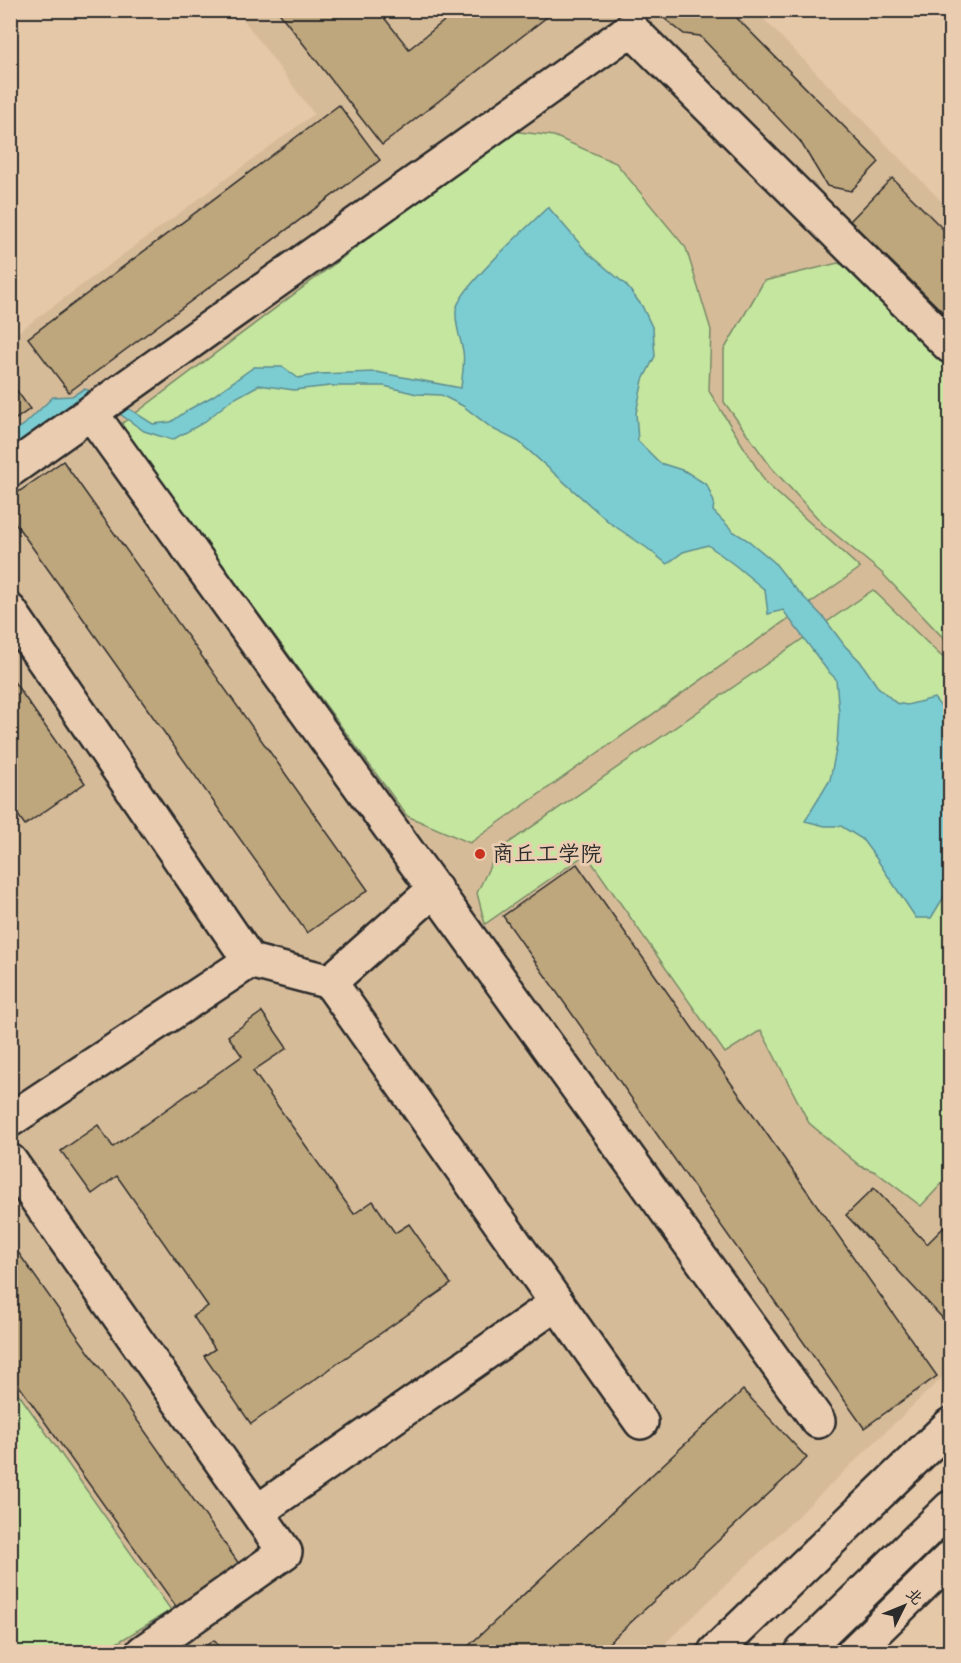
<svg xmlns="http://www.w3.org/2000/svg" width="961" height="1663" font-family="'Comic Neue','LXGW WenKai TC',sans-serif">
	<style>
		.built { fill: #d6bb99 }
		.green { fill: #c5e69f; stroke: #788865; stroke-width: 1.5 }
		.water { fill: #7ccdd2; stroke: #5c8c8f; stroke-width: 1.5 }
		.building { fill: #bea67d; stroke: #2b2b2b; stroke-width: 1.5 }
		.lines { fill: none; stroke-linecap: round; stroke-linejoin: round }
		.minor-casing { stroke: #2b2b2b; stroke-width: 38 }
		.minor { stroke: #eaccb0; stroke-width: 33 }
		.poi-dot { fill: #c8321e; stroke: #eaccb0; stroke-width: 2 }
		.labels { text-anchor: middle; dominant-baseline: central; stroke-width: 6; stroke-linejoin: round; paint-order: stroke }
		.poi-label { font-size: 22px; fill: #2b2b2b; stroke: #eaccb0; text-anchor: start }
	</style>
	<rect width="100%" height="100%" fill="#e5c8a8"/>
	<filter id="ink" filterUnits="userSpaceOnUse"><feTurbulence type="fractalNoise" baseFrequency=".0167" numOctaves="2"/><feDisplacementMap in="SourceGraphic" scale="12" xChannelSelector="R" yChannelSelector="G"/><feConvolveMatrix kernelMatrix="1 2 1 2 8 2 1 2 1" color-interpolation-filters="sRGB"/></filter>
	<g filter="url(#ink)">
		<!-- built -->
		<path class="built" d="M237,11H756L950,210V1370L656,1652H11L10,338L314,114Z"/>
		<!-- green -->
		<path class="green" d="M511,131L554,136L616,163L686,248L711,330L709,391L766,483L860,568L470,843L407,816L120,425Z
			M838,263L858,271L950,360V645L882,573L823,524L771,467L724,402V350L764,281Z
			M873,590L940,655L950,663V1175L921,1206L876,1172L860,1166L809,1123L761,1030L725,1053L586,854L485,924L477,893L497,851Z
			M11,1383L171,1610L102,1652H11Z"/>
		<!-- water -->
		<path class="water" d="M548,207L587,252L626,285L642,306L653,329L655,356L643,380L636,413L638,441L660,463L685,471L707,485L714,502L713,511L734,532L749,541L774,562L792,585L824,618L845,646L860,661L877,686L896,703L907,705L934,698L950,718V887L931,918H916L876,858L862,839L841,826H825L805,821L830,780L837,745L839,713L836,679L827,670L783,610L768,614L765,590L736,566L708,545L683,552L667,564L647,548L610,523L519,442L493,429L463,406L441,395L417,394L384,386H330L294,390L259,385L230,401L203,423L172,440L144,431L114,410L86,403L67,408L28,435L11,451L10,434L24,425L53,397L72,396L84,389C114,396 128,409 153,424L171,422L188,410L213,396L254,367H283L298,378L319,374L376,372L461,388C462,376 465,362 463,351C460,336 455,326 456,310C459,288 529,226 548,207Z"/>
		<!-- building -->
		<path class="building" d="M277,10H378L409,49L458,10H556L382,145Z
			M657,10H729L879,162L851,191L827,186L800,141L700,36L684,34L660,15Z
			M339,105L380,160L69,392L28,338Z
			M892,178L950,236V319L850,221Z
			M10,381L30,409L10,423Z
			M63,461L368,890L307,933L10,516V498Z
			M10,676L85,783L25,825L10,804Z
			M577,864L937,1376L864,1428L503,916Z
			M262,1012L287,1048L253,1071L354,1214L373,1201L395,1233L409,1224L451,1284L251,1424L204,1356L215,1349L193,1316L208,1306L117,1176L92,1194L61,1151L98,1125L113,1147L242,1056L228,1036Z
			M874,1188L927,1244L950,1221V1326L846,1215Z
			M10,1241L242,1568L180,1612L10,1373Z
			M743,1390L807,1458L599,1652H462Z
			M214,1640L223,1652H197Z"/>
		<g class="lines">
			<defs>
				<path id="minor" d="M91,413L818,1421
					M10,470L631,29L950,346
					M10,611L250,961L330,982L641,1422
					M330,982L435,889
					M10,1120L250,961
					M10,1161L285,1552L143,1652
					M257,1512L557,1303
					M715,1652L950,1425
					M802,1652L950,1508
					M854,1652L950,1558"/>
			</defs>
			<!-- minor casing -->
			<use href="#minor" class="minor-casing"/>
			<!-- minor -->
			<use href="#minor" class="minor"/>
		</g>
	</g>
	<!-- markers -->
	<circle class="poi-dot" cx="480" cy="854" r="6"/>
	<g class="labels">
		<!-- poi labels -->
		<g class="poi-label">
			<text x="492" y="854">商丘工学院</text>
		</g>
	</g>
	<!-- margin -->
	<rect width="961" height="1663" fill="none" stroke="#eaccb0" stroke-width="36"/>
	<rect x="18" y="18" width="925" height="1627" fill="none" stroke="#2b2b2b" stroke-width="2" filter="url(#ink)"/>
	<!-- north arrow -->
	<g transform="translate(904 1606) rotate(47)" stroke="#eaccb0" stroke-width="4.5" paint-order="stroke">
	<path d="M0-4.5L10 22L0 15L-10 22Z" fill="#2b2b2b"/>
	<text y="-9" font-size="16" font-weight="bold" text-anchor="middle" fill="#2b2b2b">北</text>
	</g>
</svg>
